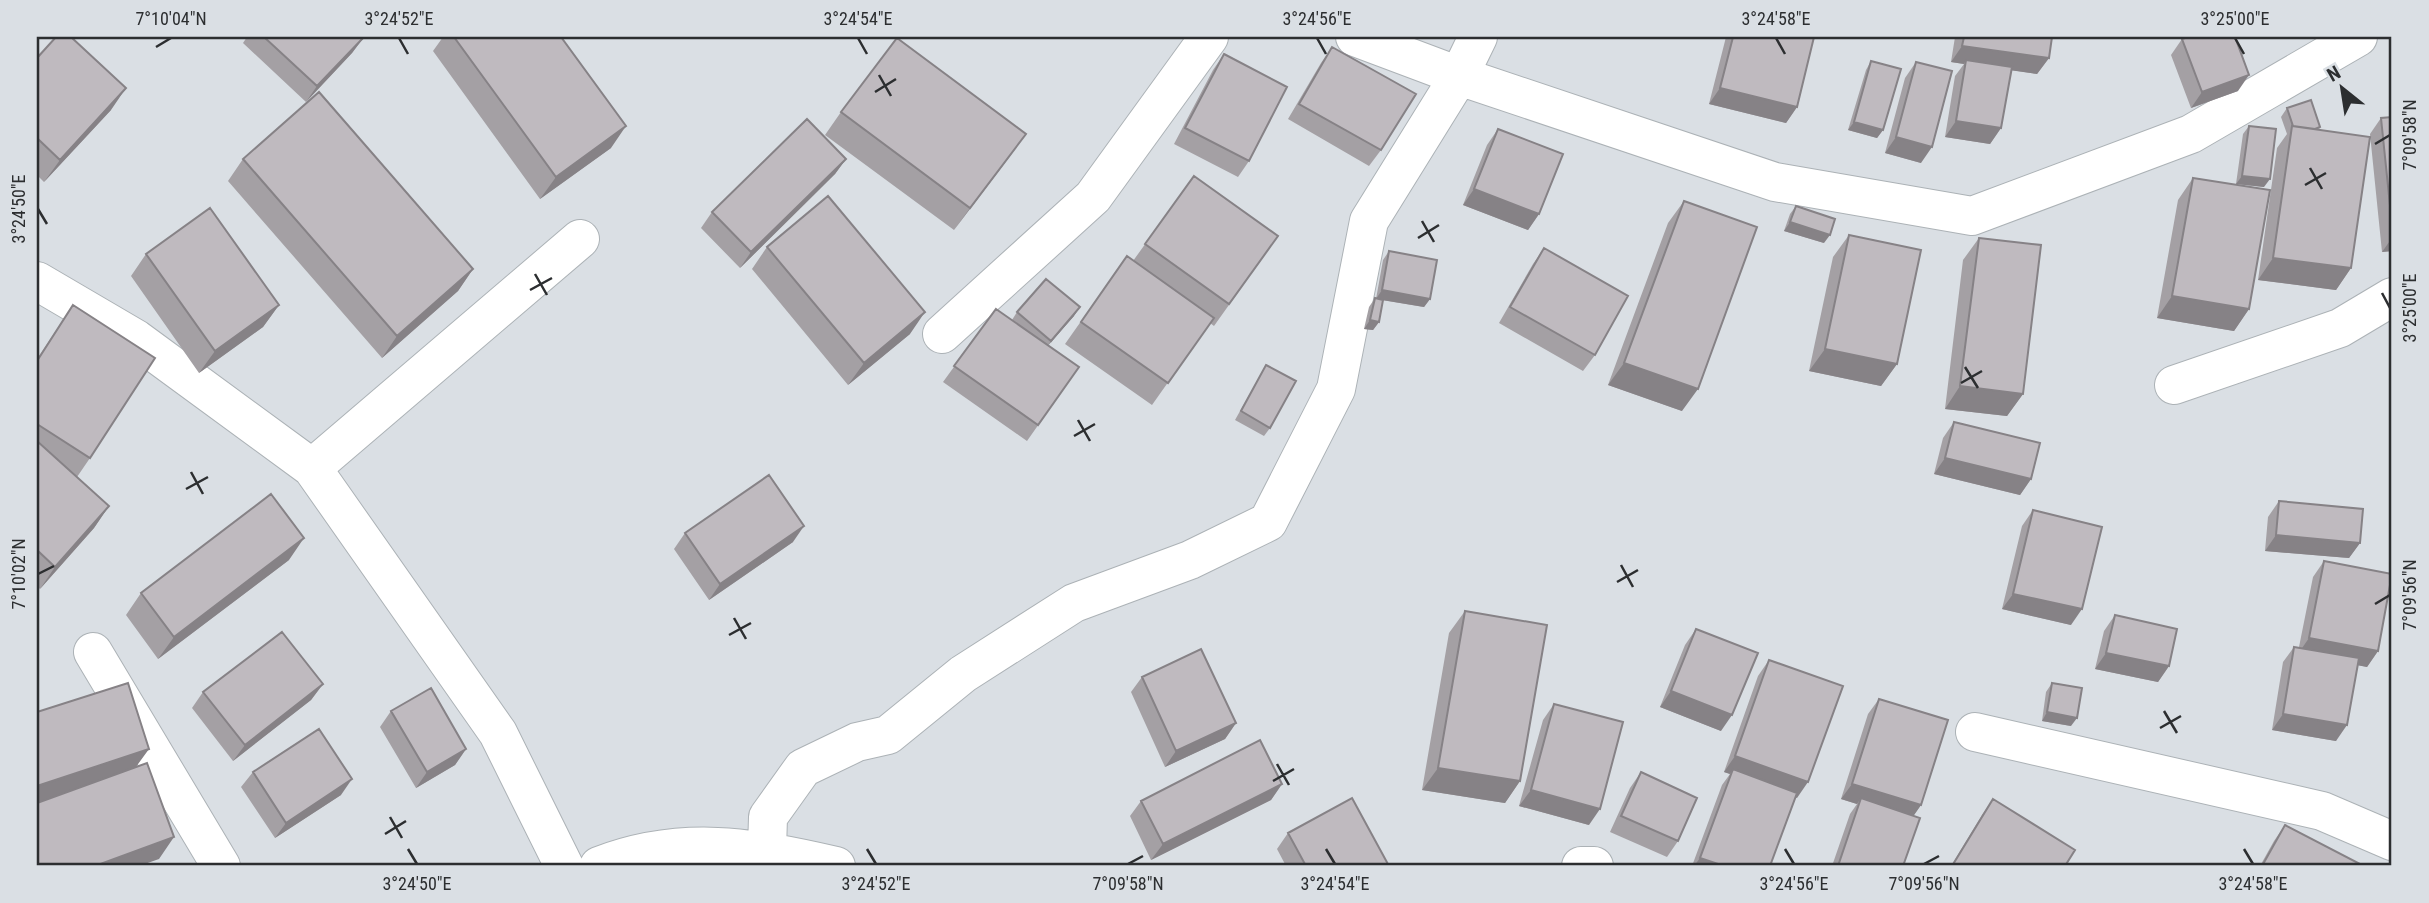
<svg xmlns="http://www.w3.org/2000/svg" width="2429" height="903" font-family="'Roboto Condensed',sans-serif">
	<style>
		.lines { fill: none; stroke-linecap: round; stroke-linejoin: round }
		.minor-casing { stroke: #acb2b6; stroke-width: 40 }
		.minor { stroke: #fff; stroke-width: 38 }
		.wall { fill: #a4a0a4 }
		.shaded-wall { fill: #868286 }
		.building { fill: #bfbabf; stroke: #868286; stroke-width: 2 }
		.ticks { fill: none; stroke: #2c2e30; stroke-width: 2.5 }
		.neatline { fill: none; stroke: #2c2e30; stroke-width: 2.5 }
		.ticks-label { font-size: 18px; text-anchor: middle; fill: #2c2e30 }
	</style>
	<rect width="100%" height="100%" fill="#dadfe4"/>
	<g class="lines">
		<defs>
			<path id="minor" d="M1355,37L1459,76L1775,182L1972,216L2191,134L2358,37
				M37,281L136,339L312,468L498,733L564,866
				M942,334L1093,197L1209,37
				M2174,385L2340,328L2392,297
				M312,468L580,239
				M93,652L221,866
				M1975,732L2322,811L2392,841
				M767,850L768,817L803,768L857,742L888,735L963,674L1074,603L1190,560L1268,522L1336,389L1369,221L1459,76L1478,37
				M599,866C681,834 753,847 836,866
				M1581,866H1594"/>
		</defs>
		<!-- minor casing -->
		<use href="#minor" class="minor-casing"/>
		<!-- minor -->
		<use href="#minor" class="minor"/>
	</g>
	<!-- wall -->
	<path class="wall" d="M247,37H364L352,53L306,102L243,43Z
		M443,37H561L611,148L540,199L433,51Z
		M1726,37H1814L1797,107L1786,123L1709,104Z
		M1955,37H2052L2049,58L2037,74L2011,70L2001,128L1990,144L1945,137L1955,76L1964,64L1951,62Z
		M2182,39L2238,91L2191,108L2171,55Z
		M1332,47L1381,150L1369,166L1288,119L1321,63Z
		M1224,54L1249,161L1238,177L1174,144L1213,70Z
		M37,58L111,110L44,182L37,175Z
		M1871,61L1883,130L1877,138L1848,130L1866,70Z
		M1916,62L1921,163L1885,153L1905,78Z
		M2287,108L2320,127L2319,130L2351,268L2336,290L2258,280L2277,148L2287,134L2281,117Z
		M841,112L1010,156L954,230L825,135Z
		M2392,117V251L2382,252L2370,134L2381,118Z
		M2249,126L2264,187L2236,184L2243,134Z
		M1498,129L1539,214L1528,230L1463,205L1487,145Z
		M243,159L473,269L458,291L382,358L228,181Z
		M846,159L835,174L740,268L701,228L712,212Z
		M1194,176L1278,236L1214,326L1210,323L1152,405L1065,344L1127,256L1133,261Z
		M2193,178L2249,309L2234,331L2157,318L2178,200Z
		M1684,201L1682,411L1608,385L1668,223Z
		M1796,206L1824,243L1784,231L1790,214Z
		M1849,235L1897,364L1881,386L1809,371L1833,257Z
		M1979,238L2023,394L2007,416L1945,409L1963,260Z
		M767,247L910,334L848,385L752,269Z
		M1544,248L1595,355L1583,371L1499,323L1533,264Z
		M1389,251L1430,299L1424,307L1376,299L1379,322L1373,330L1364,329L1369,307L1375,298L1376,299L1383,260Z
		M146,254L279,305L263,327L199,373L131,276Z
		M73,305L90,458L77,477L109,506L94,528L40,589L37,586V359Z
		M996,309L1012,320L1017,312L1074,316L1048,345L1079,367L1027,441L943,382Z
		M1266,365L1270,428L1264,436L1235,420L1261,374Z
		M1954,422L2031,479L2020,495L1934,474L1943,438Z
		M2279,501L2360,543L2349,558L2265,551L2268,517Z
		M2033,510L2071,625L2002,609L2022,526Z
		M685,533L793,542L709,600L674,549Z
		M289,560L158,659L126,615L141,593Z
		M2324,561L2378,651L2367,667L2358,665L2336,741L2272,730L2283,662L2294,647H2299L2313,577Z
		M1465,611L1520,781L1505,803L1422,790L1449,633Z
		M2115,615L2169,666L2158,682L2095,669L2104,631Z
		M1696,629L1721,731L1660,707L1685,645Z
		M1769,660L1797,798L1796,797L1770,866H1692L1722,785L1730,774L1724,772L1758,676Z
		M1142,677L1236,723L1225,739L1165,767L1131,692Z
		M2052,683L2071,726L2042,721L2046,692Z
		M323,684L311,700L233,761L192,708L203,692Z
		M1879,699L1921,805L1913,816L1903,866H1832L1850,814L1857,804L1841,799L1868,714Z
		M1554,704L1589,825L1519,806L1543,720Z
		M391,711L466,749L455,765L416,788L380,727Z
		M253,772L341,795L275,838L241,787Z
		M1641,772L1678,841L1667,857L1610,832L1630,788Z
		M1282,784L1271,800L1151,860L1130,816L1141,801Z
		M1993,799L2065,866H1951L1982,815Z
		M2285,825L2361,866H2260L2274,841Z
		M1288,833L1389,866H1286L1277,849Z"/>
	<!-- shaded-wall -->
	<path class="shaded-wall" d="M364,37L352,53L306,102L317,86Z
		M1962,46L2049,58L2037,74L1966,64V60L1964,64L1951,62Z
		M2249,75L2238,91L2191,108L2202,92Z
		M126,88L111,110L44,182L60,160Z
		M1720,88L1797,107L1786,123L1709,104Z
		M1956,121L2001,128L1990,144L1945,137Z
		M1854,122L1883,130L1877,138L1848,130Z
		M626,126L611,148L540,199L556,177Z
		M1026,134L1010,156L954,230L970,208Z
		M1896,137L1932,147L1921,163L1885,153Z
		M846,159L835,174L740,268L751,252Z
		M2242,176L2270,179L2264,187L2236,184Z
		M1474,189L1539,214L1528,230L1463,205Z
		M1790,222L1830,235L1824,243L1784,231Z
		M2392,238V251L2382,252Z
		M2273,258L2351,268L2336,290L2258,280Z
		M473,269L458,291L382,358L397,336Z
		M1382,290L1430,299L1424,307L1376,299Z
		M2172,296L2249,309L2234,331L2157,318Z
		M279,305L263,327L199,373L215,351Z
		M1080,307L1074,316L1045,349L1051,341Z
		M925,312L910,334L848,385L864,363Z
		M1370,320L1379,322L1373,330L1364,329Z
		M1825,349L1897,364L1881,386L1809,371Z
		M1624,363L1698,389L1682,411L1608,385Z
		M1960,386L2023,394L2007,416L1945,409Z
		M1945,458L2031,479L2020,495L1934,474Z
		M109,506L94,528L40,589L55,567Z
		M804,526L793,542L709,600L720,584Z
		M2276,535L2360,543L2349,558L2265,551Z
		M304,538L289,560L158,659L174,637Z
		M2013,594L2082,609L2071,625L2002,609Z
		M2309,638L2378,651L2367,667L2298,654Z
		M2106,653L2169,666L2158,682L2095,669Z
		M323,684L311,700L233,761L245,745Z
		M1671,691L1732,715L1721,731L1660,707Z
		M2047,712L2077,718L2071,726L2042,721Z
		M2283,714L2347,725L2336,741L2272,730Z
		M1236,723L1225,739L1165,767L1176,751Z
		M149,749L133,771L37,803V786Z
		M466,749L455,765L416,788L427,772Z
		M1735,756L1808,782L1797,798L1731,774L1733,769L1730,774L1724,772Z
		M1438,768L1520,781L1505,803L1422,790Z
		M352,779L341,795L275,838L286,823Z
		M1282,784L1271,800L1151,860L1163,844Z
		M1852,784L1921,805L1910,821L1861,798L1857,804L1841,799Z
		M1531,790L1600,809L1589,825L1519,806Z
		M174,837L159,859L139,866H95Z
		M1700,858L1724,866H1694Z"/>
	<!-- building -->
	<path class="building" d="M56,37H71L126,88L60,160L37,138V58Z
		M264,37H364L317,86Z
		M454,37H561L626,126L556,177Z
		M1733,37H1814L1797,107L1720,88Z
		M1964,37H2052L2049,58L1962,46Z
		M2188,37H2235L2249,75L2202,92L2182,39Z
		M897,38L1026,134L970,208L841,112Z
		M1332,47L1416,94L1381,150L1299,104Z
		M1224,54L1287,87L1249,161L1185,128Z
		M1966,60L2012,67L2001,128L1956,121Z
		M1871,61L1901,69L1883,130L1854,122Z
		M1916,62L1952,71L1932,147L1896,137Z
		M319,92L473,269L397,336L243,159Z
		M2311,100L2320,127L2315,129L2293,126L2287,108Z
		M2392,117V225L2381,118Z
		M807,119L846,159L751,252L712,212Z
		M2249,126L2276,129L2270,179L2242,176Z
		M2292,126L2370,137L2351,268L2273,258Z
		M1498,129L1563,154L1539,214L1474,189Z
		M1194,176L1278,236L1229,304L1145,244Z
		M2193,178L2270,190L2249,309L2172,296Z
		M828,196L925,312L864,363L767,247Z
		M1684,201L1757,227L1698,389L1624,363Z
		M1796,206L1835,219L1830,235L1790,222Z
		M210,208L279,305L215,351L146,254Z
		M1849,235L1921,250L1897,364L1825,349Z
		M1979,238L2041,245L2023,394L1960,386Z
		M1544,248L1628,296L1595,355L1510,307Z
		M1389,251L1437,260L1430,299L1382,290Z
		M1127,256L1214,318L1168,383L1081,322Z
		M1046,279L1080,307L1051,341L1017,312Z
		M1375,298L1383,300L1379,322L1370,320Z
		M73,305L155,358L90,458L37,424V361Z
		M996,309L1079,367L1038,425L954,366Z
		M1266,365L1296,381L1270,428L1241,411Z
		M1954,422L2040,443L2031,479L1945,458Z
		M37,441L109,506L55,567L37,550Z
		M769,475L804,526L720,584L685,533Z
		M271,494L304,538L174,637L141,593Z
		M2279,501L2363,509L2360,543L2276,535Z
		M2033,510L2102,527L2082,609L2013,594Z
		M2324,561L2392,574L2378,651L2309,638Z
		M1465,611L1547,625L1520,781L1438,768Z
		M2115,615L2177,629L2169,666L2106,653Z
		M1696,629L1758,653L1732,715L1671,691Z
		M282,632L323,684L245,745L203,692Z
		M2294,647L2359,658L2347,725L2283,714Z
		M1201,649L1236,723L1176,751L1142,677Z
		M1769,660L1843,686L1808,782L1735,756Z
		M128,683L149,749L37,786V712Z
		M2052,683L2082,688L2077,718L2047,712Z
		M431,688L466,749L427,772L391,711Z
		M1879,699L1948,720L1921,805L1852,784Z
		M1554,704L1623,722L1600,809L1531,790Z
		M319,729L352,779L286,823L253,772Z
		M1260,740L1282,784L1163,844L1141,801Z
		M147,763L174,837L95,866H37V803Z
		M1733,769L1797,793L1770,866H1724L1700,858Z
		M1641,772L1697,798L1678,841L1621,816Z
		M1352,798L1389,866H1306L1288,833Z
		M1861,798L1920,818L1903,866H1838Z
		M1993,799L2075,850L2065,866H1952Z
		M2285,825L2362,865L2361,866H2262Z"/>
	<!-- ticks -->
	<path class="ticks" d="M399,38L408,54M858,38L867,54M1317,38L1326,54M1776,38L1785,54M2235,38L2244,54M156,47L171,38M879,75L891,96M875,92L896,79M2375,144L2390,135M2310,168L2322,189M2305,185L2326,173M38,209L47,224M1422,221L1434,242M1418,238L1439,225M535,274L547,295M530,290L552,278M2382,293L2390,308M1965,367L1978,388M1961,383L1982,371M1078,420L1090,441M1074,436L1095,424M191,472L203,494M186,489L208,477M1621,565L1633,587M38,574L54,566M1617,582L1638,570M2375,604L2390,595M734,618L746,639M729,635L751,623M2164,711L2177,733M2160,728L2181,716M1277,764L1289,785M1273,781L1294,769M390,817L402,838M385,834L406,821M408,849L417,864M867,849L876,864M1326,849L1335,864M1785,849L1794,864M2244,849L2253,864M1128,864L1143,856M1924,864L1939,856"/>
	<!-- border -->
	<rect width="2429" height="903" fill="none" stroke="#dadfe4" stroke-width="77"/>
	<!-- north arrow -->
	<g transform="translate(2342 88) rotate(330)" stroke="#dadfe4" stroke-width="5" paint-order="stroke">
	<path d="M0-5L12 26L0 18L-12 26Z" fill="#2c2e30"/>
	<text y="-10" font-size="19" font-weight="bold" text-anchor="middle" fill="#2c2e30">N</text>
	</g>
	<rect x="38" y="38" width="2352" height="826" class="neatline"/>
	<g class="ticks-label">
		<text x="171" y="25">7°10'04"N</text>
		<text x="399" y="25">3°24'52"E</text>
		<text x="858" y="25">3°24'54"E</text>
		<text x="1317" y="25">3°24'56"E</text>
		<text x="1776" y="25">3°24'58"E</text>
		<text x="2235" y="25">3°25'00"E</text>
		<text transform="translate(2410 135) rotate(-90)" y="6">7°09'58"N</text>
		<text transform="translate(19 209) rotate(-90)" y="6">3°24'50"E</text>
		<text transform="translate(2410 308) rotate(-90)" y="6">3°25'00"E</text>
		<text transform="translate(19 574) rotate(-90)" y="6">7°10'02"N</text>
		<text transform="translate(2410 595) rotate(-90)" y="6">7°09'56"N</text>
		<text x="417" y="890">3°24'50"E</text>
		<text x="876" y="890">3°24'52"E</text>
		<text x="1128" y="890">7°09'58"N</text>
		<text x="1335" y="890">3°24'54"E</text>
		<text x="1794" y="890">3°24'56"E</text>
		<text x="1924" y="890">7°09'56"N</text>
		<text x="2253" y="890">3°24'58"E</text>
	</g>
</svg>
